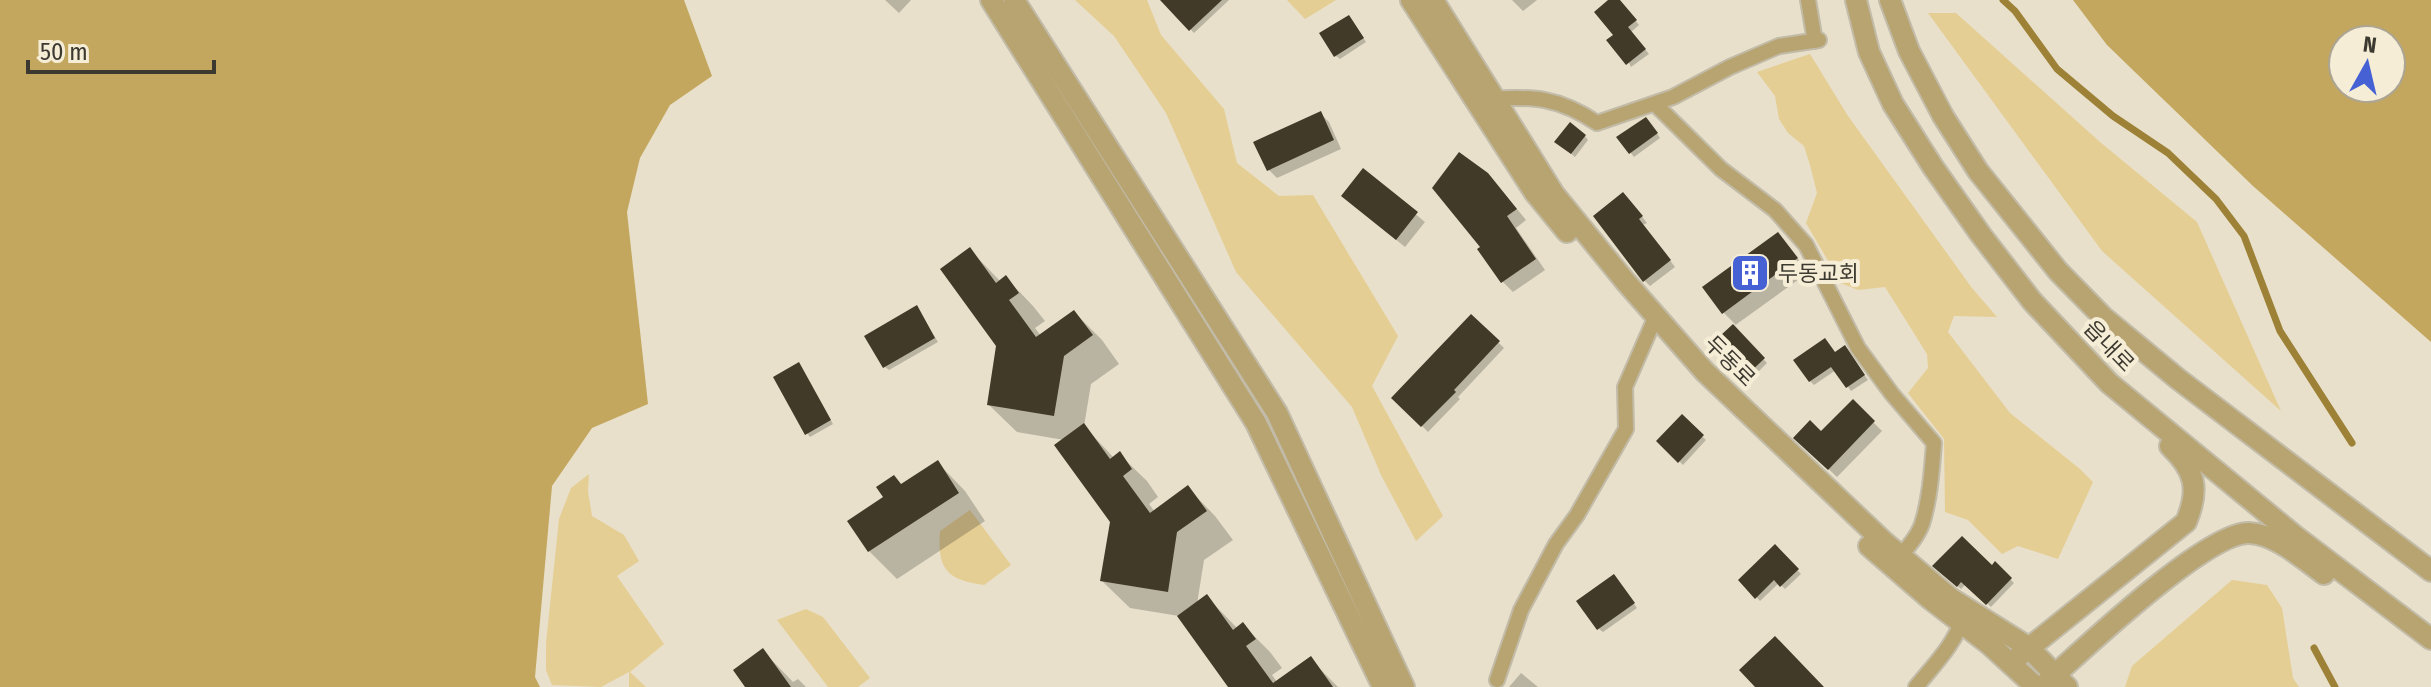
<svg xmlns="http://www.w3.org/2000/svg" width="2431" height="687" font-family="'Fira Sans Condensed','Noto Sans KR',sans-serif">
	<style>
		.green { fill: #e5ce94 }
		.forest { fill: #c3a75e; fill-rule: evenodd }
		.shadow { fill: #0003 }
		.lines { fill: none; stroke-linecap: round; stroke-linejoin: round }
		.stream { stroke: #9c8136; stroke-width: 7 }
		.building { fill: #413a28 }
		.service-casing { stroke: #c2bba8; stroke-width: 18 }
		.minor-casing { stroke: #c2bba8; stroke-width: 24 }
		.tertiary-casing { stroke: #c2bba8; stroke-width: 24 }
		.service { stroke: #b8a471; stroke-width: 14 }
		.minor { stroke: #b8a471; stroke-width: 20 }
		.tertiary { stroke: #b8a471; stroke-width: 20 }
		.labels { text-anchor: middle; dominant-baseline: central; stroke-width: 8; stroke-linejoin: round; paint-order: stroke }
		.poi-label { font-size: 22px; fill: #3c3930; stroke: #f6edd7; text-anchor: start }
		.street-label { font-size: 22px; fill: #3c3930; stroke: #f6edd7 }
	</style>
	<rect width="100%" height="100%" fill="#e8e0ca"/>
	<!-- green -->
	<path class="green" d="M1075,0H1147L1161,35L1224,109L1237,163L1279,196L1313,195L1398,336L1372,386L1443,516L1416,541L1381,475L1352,407L1236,272L1166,113L1114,36Z
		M1287,0H1336L1305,19Z
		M1928,13H1956L2100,142L2197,222L2281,411L2102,251Z
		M1810,54L1848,116L1972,288L1997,317L1954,316L1948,332L2010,413L2080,469L2093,482L2058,559L2018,546L2002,554L1968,520L1945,512L1944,439L1908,393L1928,368L1927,354L1885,287L1858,290L1841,283L1806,223L1817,193L1810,165L1804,146L1788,133L1779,119L1775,96L1757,72Z
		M589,474L588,491L592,516L624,535L639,561L617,576L664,644L630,672L646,687H629V672L601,687L552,685L546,670V643L559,519L571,488Z
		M970,510L1011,565L984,585C947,580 937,569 940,531Z
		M2232,580L2267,585L2282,608L2293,678L2299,687H2125L2132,666Z
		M806,609L823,617L870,678L858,687H828L777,620Z"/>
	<!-- forest -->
	<path class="forest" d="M0,0H684L712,76L670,105L640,158L627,212L648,404L592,428L552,486L535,677L540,687H0Z
		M2073,0H2431V342L2253,186L2107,45ZM2391,40V88H2343V40Z"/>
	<!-- shadow -->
	<path class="shadow" d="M885,0H911L899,13Z
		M1179,0H1229L1194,33L1170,8Z
		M1512,0H1537L1523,11Z
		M1611,0H1619L1639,25L1631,32L1649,54L1631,67L1615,35Z
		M1352,21L1366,42L1340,59L1336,56Z
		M1320,113L1329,122L1341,149L1277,178L1268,169Z
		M1650,123L1660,138L1634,157L1619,138Z
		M1585,136L1588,140L1575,157L1561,145Z
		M1364,171L1425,222L1405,247L1352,204Z
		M1498,186L1526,220L1516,228L1545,270L1513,292L1502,281Z
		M1629,200L1647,223L1643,225L1675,267L1650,286L1644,280Z
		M1777,234L1809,272L1734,326L1736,325L1723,312Z
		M970,250L1001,282L1006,278L1033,306L1045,321L1035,328L1041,336L1074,312L1102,340L1119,364L1091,384L1084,426L1114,458L1119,454L1147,481L1158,497L1149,504L1155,512L1188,488L1215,516L1233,540L1204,560L1197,604L1207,597L1237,628L1243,625L1270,652L1282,668L1272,675L1277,682L1310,659L1338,687H1231L1179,616L1130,608L1102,581L1112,522L1064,440L1017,432L989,405L998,345Z
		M920,312L938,342L889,370L885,367Z
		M1471,316L1504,348L1458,397L1460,399L1428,432L1394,398Z
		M1733,327L1767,363L1751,379L1732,359L1727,364L1711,347Z
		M1848,352L1868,380L1851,391L1836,370L1814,385L1810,381L1835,354Z
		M802,369L833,424L810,437L807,433Z
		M1853,402L1882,431L1837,477L1796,438L1821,434Z
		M1682,417L1706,440L1683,465L1659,441Z
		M938,463L965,491L985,521L897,579L869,551L886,498Z
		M1775,547L1801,574L1785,589L1779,583L1760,601L1740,580Z
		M1995,564L2014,583L1991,607L1966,584L1961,589L1935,566L1992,567Z
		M1617,580L1637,608L1603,632L1599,629Z
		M763,651L793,682L798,679L806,687H747Z
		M1521,673L1538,687H1509Z"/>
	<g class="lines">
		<!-- stream -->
		<path class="stream" d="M2003,0L2015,11L2057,69L2113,116L2168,153L2216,199L2244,236L2280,331L2352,443
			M2314,648L2335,687"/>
	</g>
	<!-- building -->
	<path class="building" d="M1160,0H1222L1189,31Z
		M1608,0H1620L1637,20L1628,27L1646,49L1626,65L1606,40L1613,35L1594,12Z
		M1349,15L1364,38L1334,57L1319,33Z
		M1321,111L1334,140L1267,171L1253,142Z
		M1646,117L1658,133L1629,154L1616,137Z
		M1570,122L1586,135L1571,154L1554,142Z
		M1459,152L1488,173L1517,209L1507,216L1536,259L1501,283L1477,249L1480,247L1432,188Z
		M1363,168L1418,212L1396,240L1341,196Z
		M1623,192L1643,216L1639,219L1671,260L1643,282L1593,216Z
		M1778,232L1798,258L1722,314L1702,287Z
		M970,247L996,283L1006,275L1019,293L1009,300L1036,337L1074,310L1093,335L1064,356L1054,416L987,405L996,346L940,269Z
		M917,305L935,338L883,368L864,336Z
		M1471,314L1500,341L1454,390L1456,392L1421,427L1391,398Z
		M1733,324L1765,358L1746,376L1727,357L1722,361L1708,347Z
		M1825,338L1835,352L1845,345L1865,375L1846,388L1831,367L1809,382L1793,360Z
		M799,362L831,420L805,435L773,377Z
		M1853,399L1875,421L1828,470L1793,438L1810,420L1821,431Z
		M1682,414L1704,435L1678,463L1656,441Z
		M1084,423L1110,459L1120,451L1132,469L1123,476L1150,513L1188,485L1207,511L1177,532L1168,592L1100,581L1110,522L1054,445Z
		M938,460L959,493L868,552L847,521L883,497L876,487L894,475L901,484Z
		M1962,536L1992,565L1995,561L2012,578L1986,605L1961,582L1957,587L1932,566Z
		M1775,544L1799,569L1780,587L1774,580L1755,599L1738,580Z
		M1614,574L1635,603L1597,630L1576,601Z
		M1207,594L1233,630L1243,622L1256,639L1246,646L1273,683L1311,656L1333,687H1228L1177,616Z
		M1775,636L1824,687H1755L1739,670Z
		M763,648L791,687H745L733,670Z"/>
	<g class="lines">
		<defs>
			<path id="service" d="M1808,0L1815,41
				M1488,99C1533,96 1558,97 1597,123L1673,97L1730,67L1779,46L1819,40
				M1655,104L1721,169L1775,210L1806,245L1858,348L1892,394L1934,443C1932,469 1930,499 1922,524C1917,538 1906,550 1896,560
				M1497,680L1521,610L1556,544L1577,515L1626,429L1625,387L1656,316
				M1916,687C1933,666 1957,642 1963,616"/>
			<path id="minor" d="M991,0L1256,423L1383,687
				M1014,0L1277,413L1404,687"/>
			<path id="tertiary" d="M1411,0L1535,193L1567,232
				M1433,0L1554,194L1625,281L1705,372L1884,542L1950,598L2028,647L2067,687
				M1856,0L1869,52L1893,104L1933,167L1981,235L2032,301L2109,383L2295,536L2431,639
				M1890,0L1909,51L1943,116L1978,171L2058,271L2103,317L2178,379L2431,571
				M1869,546L1929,598L1989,644L2036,687
				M2019,656L2186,522C2200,489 2195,470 2170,446
				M2047,682C2083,650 2206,532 2249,533C2276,534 2303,559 2324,574"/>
		</defs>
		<!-- service casing -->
		<use href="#service" class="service-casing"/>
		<!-- minor casing -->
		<use href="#minor" class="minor-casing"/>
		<!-- tertiary casing -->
		<use href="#tertiary" class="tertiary-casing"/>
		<!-- service -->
		<use href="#service" class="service"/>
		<!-- minor -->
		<use href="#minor" class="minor"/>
		<!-- tertiary -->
		<use href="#tertiary" class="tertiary"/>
	</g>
	<!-- icons -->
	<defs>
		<symbol id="building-square" viewBox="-11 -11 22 22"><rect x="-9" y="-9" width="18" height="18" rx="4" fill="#4561d4" stroke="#f6edd7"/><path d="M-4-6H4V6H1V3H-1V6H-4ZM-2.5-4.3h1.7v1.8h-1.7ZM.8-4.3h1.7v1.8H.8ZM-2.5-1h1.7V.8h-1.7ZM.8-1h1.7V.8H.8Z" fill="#fff"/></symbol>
	</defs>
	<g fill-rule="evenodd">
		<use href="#building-square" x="1728" y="251" width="44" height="44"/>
	</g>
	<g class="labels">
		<!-- poi labels -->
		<g class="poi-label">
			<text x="1778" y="273">두동교회</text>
		</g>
		<!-- street labels -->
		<g class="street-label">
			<text transform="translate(2109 346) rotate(46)">읍내로</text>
			<text transform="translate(1730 361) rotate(45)">두동로</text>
		</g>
	</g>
	<!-- north arrow -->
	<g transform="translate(2367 64) rotate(8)"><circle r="38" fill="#f6edd7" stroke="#aca594" stroke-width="2"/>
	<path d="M0-6L14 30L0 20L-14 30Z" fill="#4561d4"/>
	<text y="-12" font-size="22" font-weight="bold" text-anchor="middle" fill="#3c3930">N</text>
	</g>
	<!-- scale -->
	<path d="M28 60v12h186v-12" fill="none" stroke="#3c3930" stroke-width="4"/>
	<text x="40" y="60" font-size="24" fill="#3c3930" stroke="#f6edd7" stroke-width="6" paint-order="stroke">50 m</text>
</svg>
